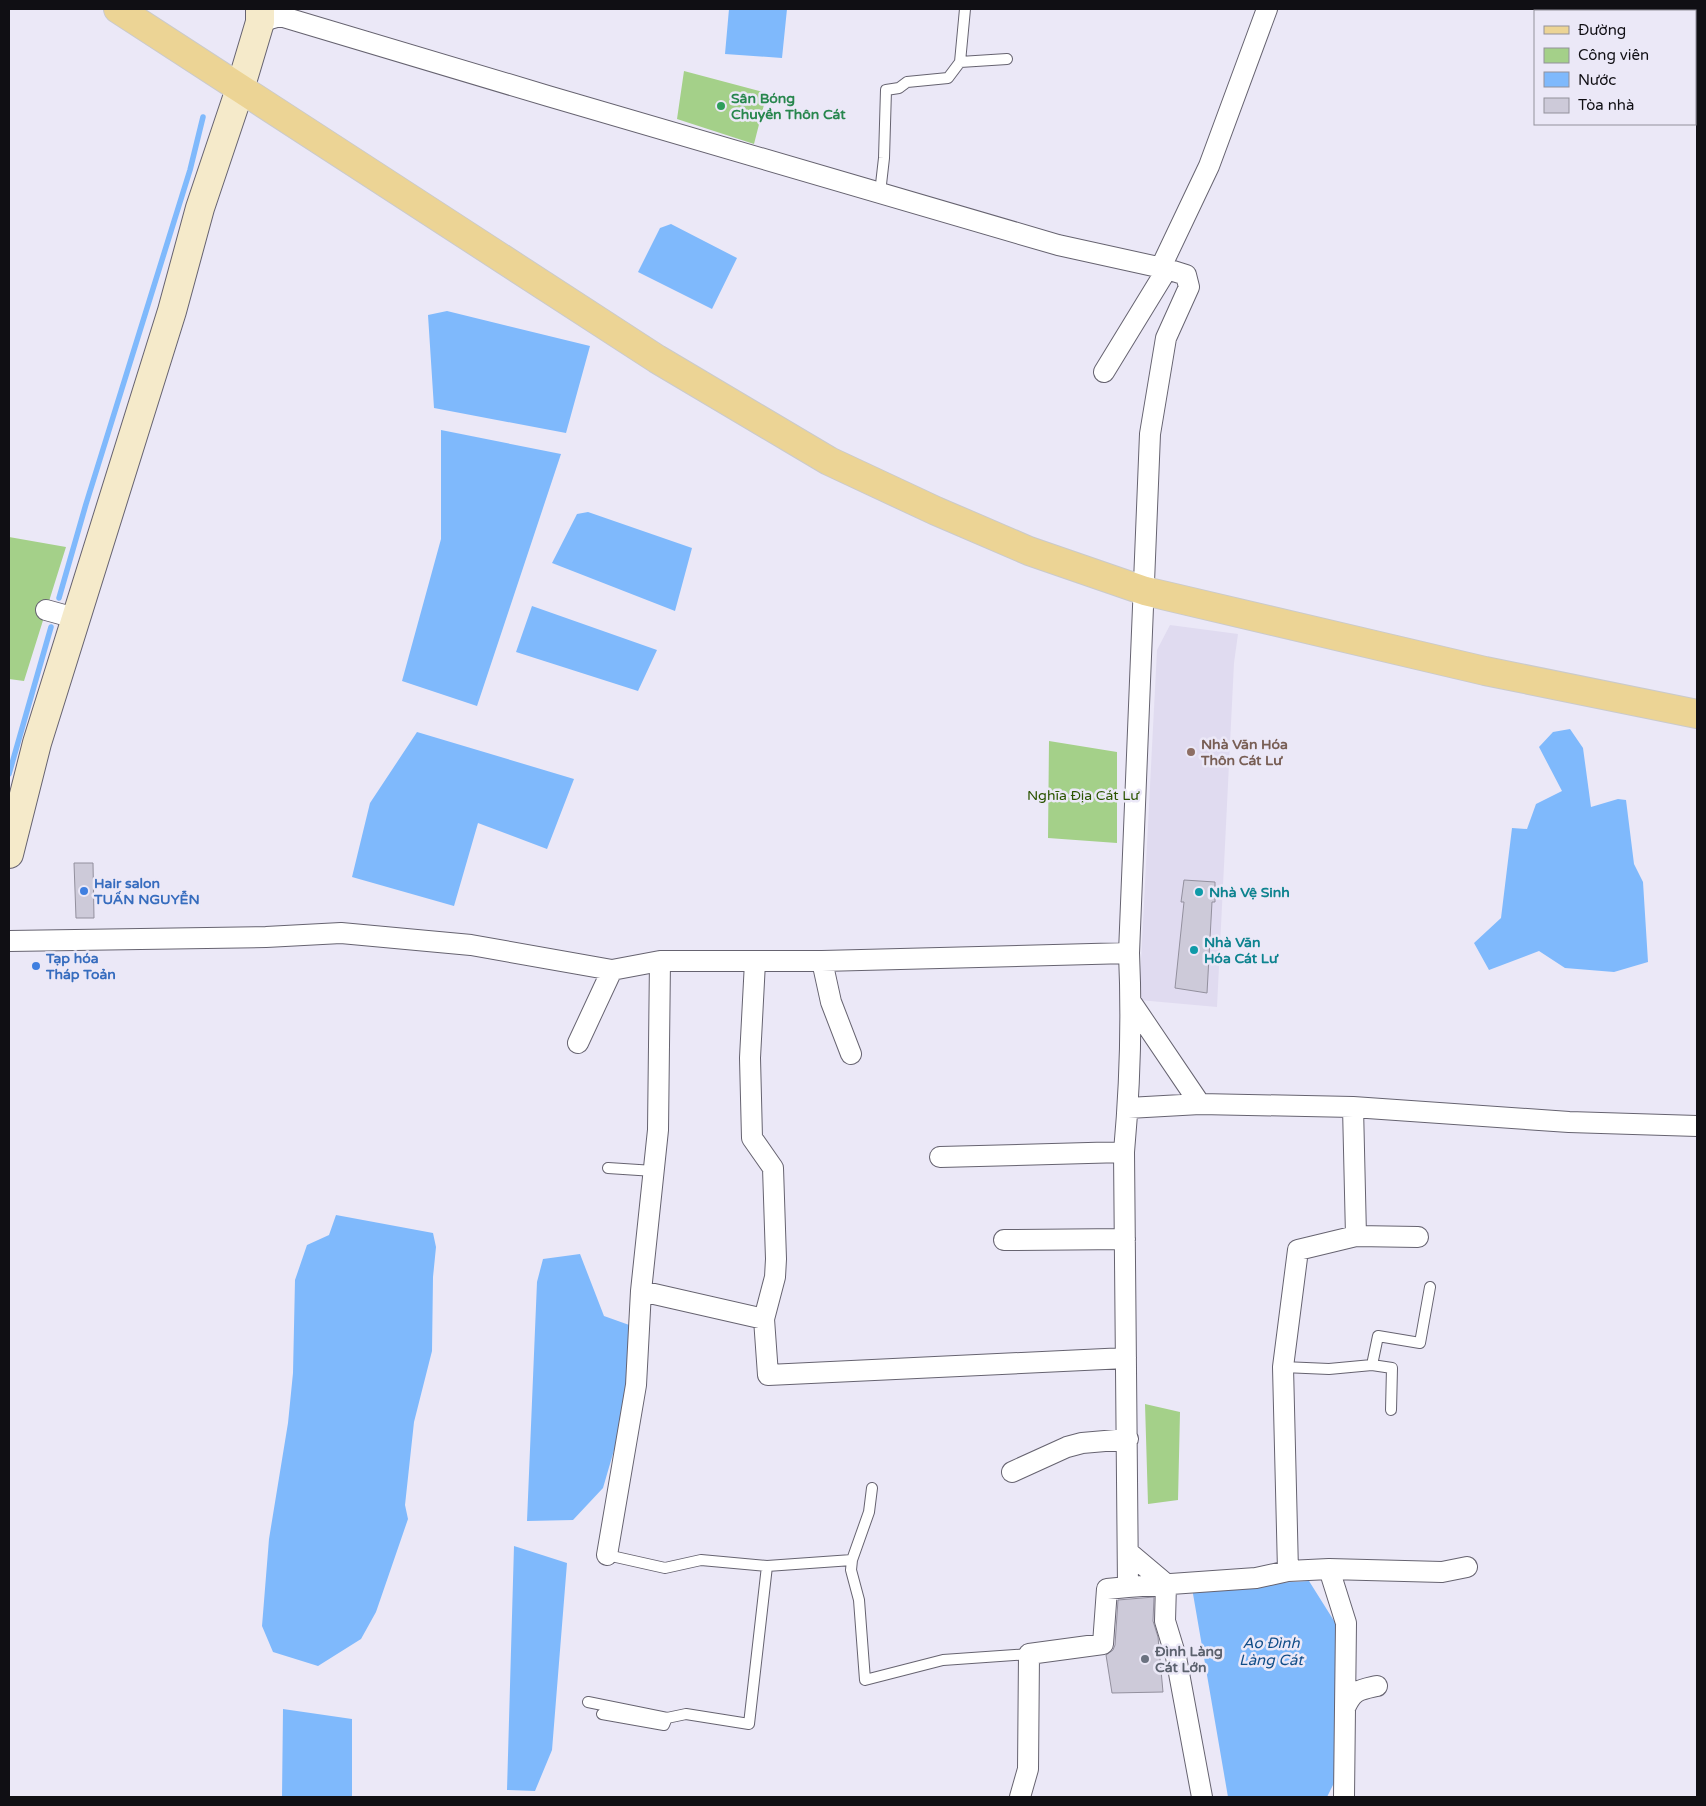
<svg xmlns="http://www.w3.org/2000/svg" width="1706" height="1806" font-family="'Varela Round',sans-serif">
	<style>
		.built { fill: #e0dbf0 }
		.green { fill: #a4d089 }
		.water { fill: #7fb9fc }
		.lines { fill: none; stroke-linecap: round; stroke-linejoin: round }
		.stream { stroke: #7fb9fc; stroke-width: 5.5 }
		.building { fill: #cdcad9; stroke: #93909e }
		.service-casing { stroke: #666370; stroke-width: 12 }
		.minor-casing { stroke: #666370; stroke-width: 22 }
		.secondary-casing { stroke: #666370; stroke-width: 30 }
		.primary-casing { stroke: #cacacb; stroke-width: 30 }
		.service { stroke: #fff; stroke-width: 10 }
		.minor { stroke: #fff; stroke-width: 20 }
		.secondary { stroke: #f5eaca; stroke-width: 28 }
		.primary { stroke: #ecd495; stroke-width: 28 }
		.leisure-dot { fill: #2e9e5b; stroke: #ebe8f7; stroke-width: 2 }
		.education-dot { fill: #8d6e63; stroke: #ebe8f7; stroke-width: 2 }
		.shop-dot { fill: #3f7fe0; stroke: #ebe8f7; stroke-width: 2 }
		.culture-dot { fill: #0f9aa8; stroke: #ebe8f7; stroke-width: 2 }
		.worship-dot { fill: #6b7280; stroke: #ebe8f7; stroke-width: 2 }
		.labels { text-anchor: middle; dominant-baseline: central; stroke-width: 5; stroke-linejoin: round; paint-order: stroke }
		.leisure-label { font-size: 14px; font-weight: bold; fill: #27864d; stroke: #ebe8f7; text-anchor: start }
		.education-label { font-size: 14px; font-weight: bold; fill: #785e54; stroke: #ebe8f7; text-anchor: start }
		.park-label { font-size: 14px; fill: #2b5400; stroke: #ebe8f7 }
		.shop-label { font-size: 14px; font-weight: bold; fill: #366cbe; stroke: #ebe8f7; text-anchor: start }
		.culture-label { font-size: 14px; font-weight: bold; fill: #0d838f; stroke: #ebe8f7; text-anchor: start }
		.worship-label { font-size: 14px; font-weight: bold; fill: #5b616d; stroke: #ebe8f7; text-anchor: start }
		.water-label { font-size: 15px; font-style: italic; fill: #104d88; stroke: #ebe8f7 }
	</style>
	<rect width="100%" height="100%" fill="#ebe8f7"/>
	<!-- built -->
	<path class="built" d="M1170,625L1238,634L1234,663L1217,1007L1139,1000L1157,650Z"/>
	<!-- green -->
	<path class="green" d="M684,71L767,93L754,144L677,119Z
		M9,537L66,547L24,681L9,679Z
		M1049,741L1117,752V843L1048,838Z
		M1145,1404L1180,1412L1178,1500L1148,1504Z"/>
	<!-- water -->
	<path class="water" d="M729,9H787L782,58L725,54Z
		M671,224L737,258L712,309L638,272L660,228Z
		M447,311L590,346L566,433L434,408L428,315Z
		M441,430L561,454L477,706L402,681L441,539Z
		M588,512L692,548L675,611L552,563L577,514Z
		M532,606L657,650L638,691L516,652Z
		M1570,729L1583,748L1591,807L1618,799L1626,800L1634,864L1643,882L1648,962L1614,972L1565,968L1539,951L1489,970L1474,943L1501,918L1512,828L1527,829L1536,804L1562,791L1539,747L1553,732Z
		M417,732L574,779L547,849L478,823L454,906L352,877L370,803Z
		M336,1215L433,1233L436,1247L433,1277L432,1351L414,1422L405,1505L408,1519L376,1612L361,1639L318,1666L273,1652L262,1626L269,1539L288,1423L293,1373L295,1280L307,1245L329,1235Z
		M580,1254L604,1316L632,1326L621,1426L603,1488L573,1520L527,1521L537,1282L543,1259Z
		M514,1546L567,1563L552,1750L535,1791L507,1790Z
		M1309,1581L1336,1624L1344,1737L1337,1777L1327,1797H1228L1192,1588Z
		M283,1709L352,1719V1797H282Z"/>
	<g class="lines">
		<!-- stream -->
		<path class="stream" d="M59,598L86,504L190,170L203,117
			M9,774L51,627"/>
	</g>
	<!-- building -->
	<path class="building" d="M74,863H93L94,918H76Z
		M1184,880L1215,882V902H1212L1207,993L1175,988L1184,902H1181Z
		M1154,1597L1153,1621L1158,1637L1163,1692L1112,1693L1106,1655L1113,1650L1115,1645L1118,1600Z"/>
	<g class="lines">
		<defs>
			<path id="service" d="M960,62L1007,59
				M880,193L884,158L886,90L899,88L907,82L948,78L960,62L965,9
				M608,1168L654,1171
				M1372,1365L1378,1336L1420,1343L1430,1287
				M1283,1367L1329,1369L1372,1365L1392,1368L1391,1410
				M872,1488L869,1512L852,1560L851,1570L859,1600L865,1680L943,1660L1029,1654
				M607,1555L665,1568L701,1560L767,1566L852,1560
				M588,1702L667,1718L686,1714L749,1724L767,1566
				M602,1714L664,1725L667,1718"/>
			<path id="minor" d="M260,22L280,16L548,96L1058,245L1167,269
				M1161,267L1209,166L1267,9
				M46,610L75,618
				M9,941L266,937L341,933L471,945L612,970L660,961H822L1129,953
				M822,961L831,1002L851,1054
				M755,962L750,1058L752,1138L773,1168L776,1259L775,1277L764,1319L768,1375L1126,1358
				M1131,1002L1200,1104
				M578,1043L612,970
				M1128,1108L1200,1104L1353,1107L1569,1122L1697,1126
				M940,1157L1124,1152
				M1356,1236L1418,1237
				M1004,1240L1125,1239
				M641,1291L764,1319
				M1012,1472L1067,1447L1082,1443L1128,1439
				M1128,1552L1166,1584L1165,1621L1176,1657L1202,1797
				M607,1555L636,1385L641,1291L658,1130L660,961
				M1329,1569L1346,1623L1345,1708
				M1288,1571L1283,1367L1298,1250L1356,1236L1353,1107
				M1128,1587L1256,1578L1288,1571L1329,1569L1442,1572L1467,1567
				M1020,1797L1028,1769L1029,1654L1103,1644L1107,1589L1128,1587L1124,1152C1130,1086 1132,1020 1129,953L1150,434L1166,338L1189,287L1186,275L1167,269L1104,372
				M1344,1797L1345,1708C1353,1690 1359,1690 1377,1686"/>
			<path id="secondary" d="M9,854L37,743L172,311L200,208L240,89L260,22V9"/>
			<path id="primary" d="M118,9L657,359L829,461L936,511L1029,551L1145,591L1485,671L1697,714"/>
		</defs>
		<!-- service casing -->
		<use href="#service" class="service-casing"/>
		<!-- minor casing -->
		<use href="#minor" class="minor-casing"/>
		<!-- secondary casing -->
		<use href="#secondary" class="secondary-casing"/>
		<!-- primary casing -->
		<use href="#primary" class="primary-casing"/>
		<!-- service -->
		<use href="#service" class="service"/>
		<!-- minor -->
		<use href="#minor" class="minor"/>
		<!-- secondary -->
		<use href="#secondary" class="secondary"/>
		<!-- primary -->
		<use href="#primary" class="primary"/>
	</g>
	<!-- markers -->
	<circle class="leisure-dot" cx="721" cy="106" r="5"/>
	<circle class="education-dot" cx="1191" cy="752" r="5"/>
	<g class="shop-dot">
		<circle cx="84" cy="891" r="5"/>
		<circle cx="36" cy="966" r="5"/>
	</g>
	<g class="culture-dot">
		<circle cx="1199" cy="892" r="5"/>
		<circle cx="1194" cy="950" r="5"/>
	</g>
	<circle class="worship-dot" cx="1145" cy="1659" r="5"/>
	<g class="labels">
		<!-- leisure labels -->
		<g class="leisure-label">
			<text x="731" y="98">Sân Bóng<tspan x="731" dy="16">Chuyền Thôn Cát</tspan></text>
		</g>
		<!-- education labels -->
		<g class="education-label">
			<text x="1201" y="744">Nhà Văn Hóa<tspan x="1201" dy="16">Thôn Cát Lư</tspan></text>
		</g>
		<!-- park labels -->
		<g class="park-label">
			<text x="1083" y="795">Nghĩa Địa Cát Lư</text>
		</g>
		<!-- shop labels -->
		<g class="shop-label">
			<text x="94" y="883">Hair salon<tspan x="94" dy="16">TUẤN NGUYỄN</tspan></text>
			<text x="46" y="958">Tạp hóa<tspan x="46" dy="16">Tháp Toản</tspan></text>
		</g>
		<!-- culture labels -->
		<g class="culture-label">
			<text x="1209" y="892">Nhà Vệ Sinh</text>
			<text x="1204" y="942">Nhà Văn<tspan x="1204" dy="16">Hóa Cát Lư</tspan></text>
		</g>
		<!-- worship labels -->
		<g class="worship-label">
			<text x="1155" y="1651">Đình Làng<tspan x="1155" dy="16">Cát Lớn</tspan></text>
		</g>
		<!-- water labels -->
		<g class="water-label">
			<text x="1271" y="1643">Ao Đình<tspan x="1271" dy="17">Làng Cát</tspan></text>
		</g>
	</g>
	<!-- border -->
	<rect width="1706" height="1806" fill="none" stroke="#100f14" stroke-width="20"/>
	<!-- legend -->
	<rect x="1534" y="10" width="162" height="115" fill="#ebe8f7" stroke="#93919c"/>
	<rect x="1544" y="26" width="25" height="8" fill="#ecd495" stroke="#93919c"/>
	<text x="1578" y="35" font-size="15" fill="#100f14">Đường</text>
	<rect x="1544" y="48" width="25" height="15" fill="#a4d089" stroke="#93919c"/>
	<text x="1578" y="60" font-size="15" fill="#100f14">Công viên</text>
	<rect x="1544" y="72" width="25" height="15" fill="#7fb9fc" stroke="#93919c"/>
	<text x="1578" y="85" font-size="15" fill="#100f14">Nước</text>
	<rect x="1544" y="98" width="25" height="15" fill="#cdcad9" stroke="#93919c"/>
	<text x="1578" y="110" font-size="15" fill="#100f14">Tòa nhà</text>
</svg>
